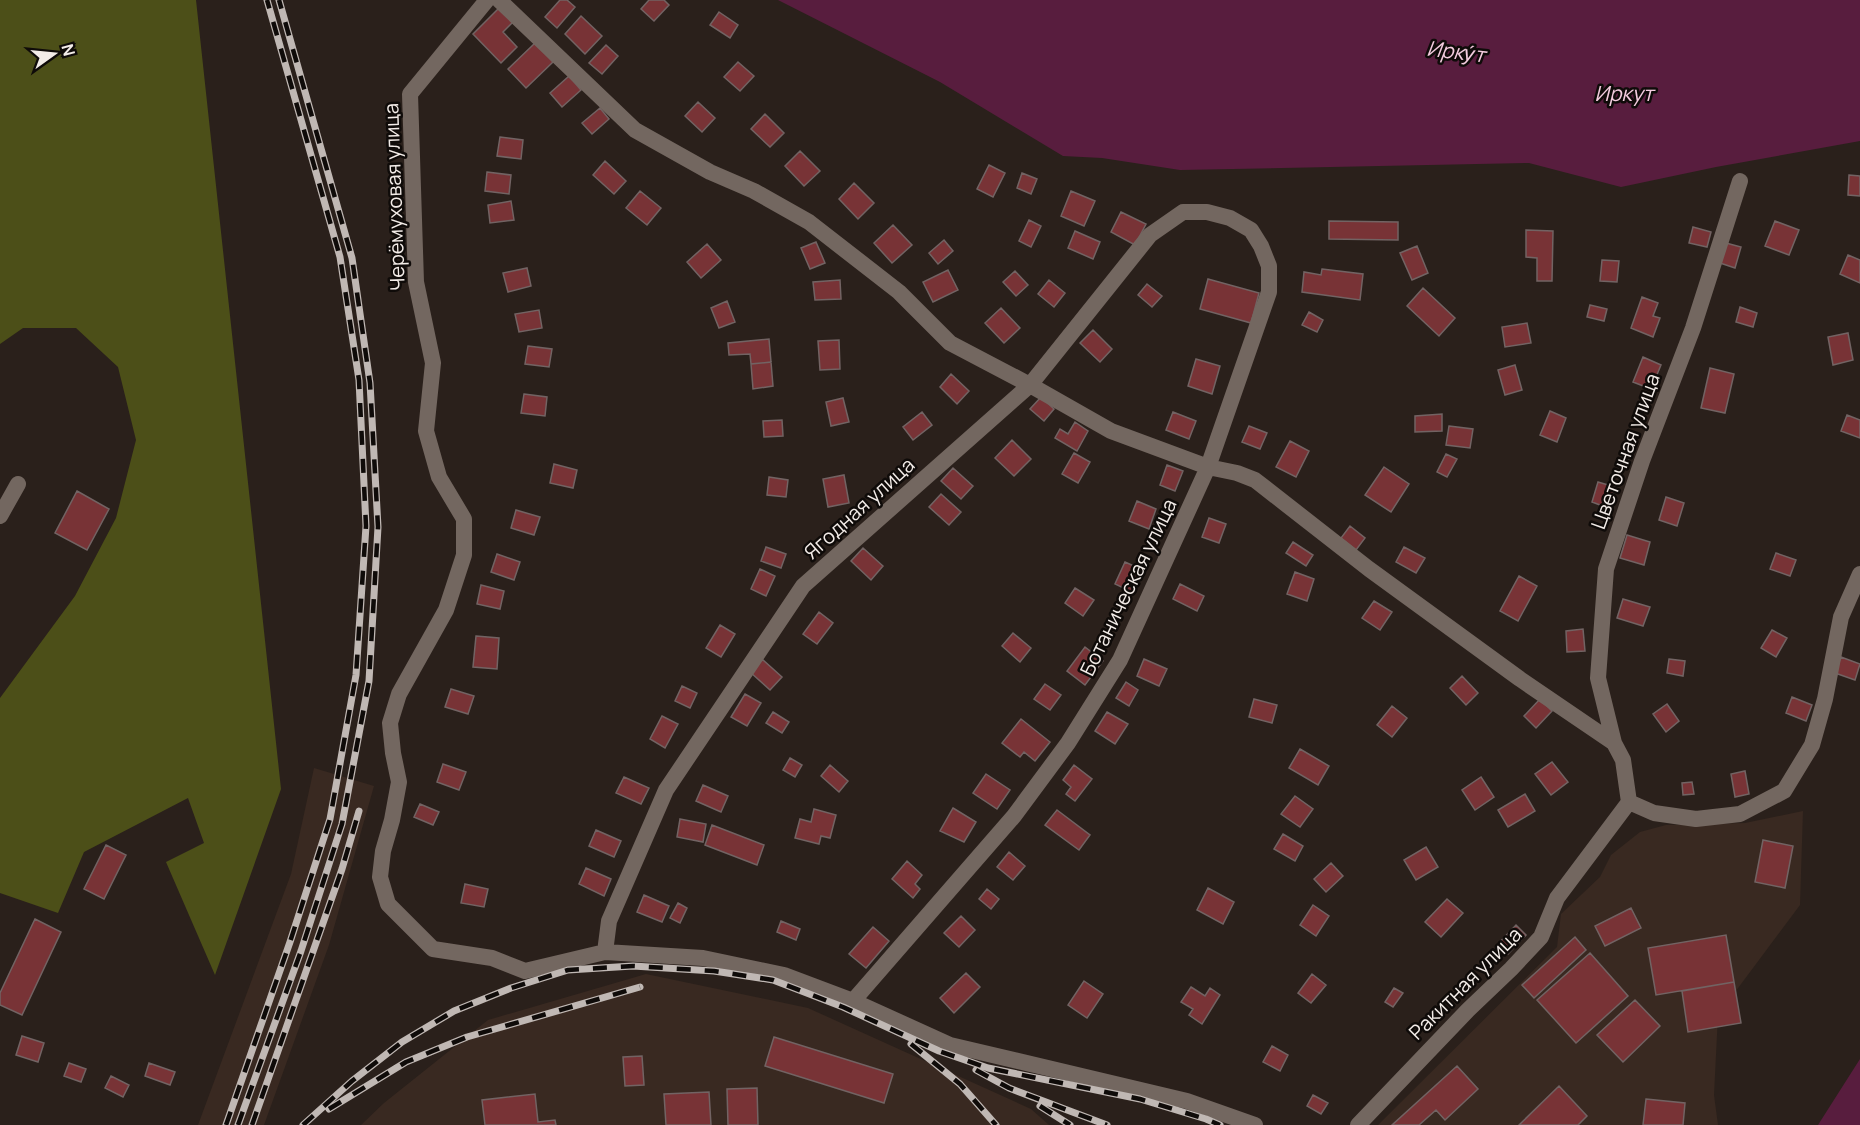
<svg xmlns="http://www.w3.org/2000/svg" width="1860" height="1125" font-family="Manrope,sans-serif">
	<style>
		.built { fill: #392921 }
		.green { fill: #4c4f18 }
		.water { fill: #581d3e }
		.building { fill: #783336; stroke: #726363; stroke-width: 1.5 }
		.lines { fill: none; stroke-linecap: round; stroke-linejoin: round }
		.street { stroke: #736760; stroke-width: 16 }
		.rail-casing { stroke: #c0b8b4; stroke-width: 7 }
		.rail { stroke: #0f0b09; stroke-width: 4.5; stroke-dasharray: 14; stroke-linecap: butt }
		.labels { text-anchor: middle; dominant-baseline: central; stroke-width: 5; stroke-linejoin: round; paint-order: stroke }
		.street-label { font-size: 20px; fill: #f3ece8; stroke: #0f0b09 }
		.water-label { font-size: 21px; font-style: italic; fill: #f4ccdf; stroke: #0f0b09 }
	</style>
	<rect width="100%" height="100%" fill="#2a201b"/>
	<!-- built -->
	<path class="built" d="M314,768L374,786L329,945L264,1125H198L291,874Z
		M1803,811L1800,905L1718,1015L1714,1095L1718,1125H1378L1557,947L1561,914L1600,877L1611,855L1640,832L1666,825L1745,823Z
		M646,974L808,1008L1031,1109L1049,1125H361L384,1103L488,1020Z"/>
	<!-- green -->
	<path class="green" d="M0,0H196L281,789L215,975L166,862L204,843L188,798L84,852L58,913L0,893V698L75,596L116,518L136,440L118,367L76,328H23L0,344Z"/>
	<!-- water -->
	<path class="water" d="M778,0H1860V141L1716,167L1621,187L1529,163L1180,170L1102,158L1063,156L940,82Z
		M1860,1059V1125H1818Z"/>
	<!-- building -->
	<path class="building" d="M560,0H567L575,7L557,28L545,17Z
		M649,0H664L669,5L654,21L641,9Z
		M499,8L513,22L503,32L517,47L501,63L473,34Z
		M719,12L738,25L730,38L710,25Z
		M581,16L602,36L585,54L565,34Z
		M535,43L553,62L526,88L508,69Z
		M606,45L618,56L602,74L589,63Z
		M738,62L754,76L740,91L724,77Z
		M569,76L581,90L562,107L550,93Z
		M698,102L715,118L702,132L685,116Z
		M600,108L609,119L592,134L582,123Z
		M765,114L784,133L770,147L751,129Z
		M500,137L523,140L521,159L497,156Z
		M800,151L820,171L804,186L785,166Z
		M605,161L626,181L614,194L593,175Z
		M989,165L1005,173L993,197L977,189Z
		M487,172L511,175L509,194L485,191Z
		M1022,173L1037,179L1031,194L1017,188Z
		M1849,175L1860,176V196L1848,195Z
		M854,183L874,203L858,219L839,199Z
		M640,191L661,208L647,225L626,208Z
		M1071,191L1095,201L1084,226L1061,216Z
		M511,201L514,220L490,223L488,205Z
		M1121,212L1146,224L1135,245L1111,232Z
		M1029,220L1041,226L1031,247L1019,241Z
		M1329,221L1398,222V240L1329,239Z
		M1775,221L1799,230L1789,255L1765,246Z
		M893,225L912,245L892,263L874,243Z
		M1693,227L1711,232L1707,247L1689,243Z
		M1526,230L1553,231L1552,281H1537V258L1526,257Z
		M1075,231L1100,242L1093,259L1068,248Z
		M944,240L953,251L938,264L929,253Z
		M816,242L825,263L810,269L801,248Z
		M1726,243L1741,247L1735,268L1720,263Z
		M707,244L721,260L701,278L687,262Z
		M1417,246L1428,273L1412,280L1400,253Z
		M1848,255L1860,260V283L1840,274Z
		M1602,260L1619,261L1617,282L1600,281Z
		M527,268L531,286L508,292L503,273Z
		M1322,269L1363,274L1360,300L1302,292L1304,272L1321,275Z
		M948,270L958,290L933,302L923,282Z
		M1015,271L1028,285L1016,296L1003,282Z
		M1208,279L1259,293L1251,323L1200,309Z
		M840,280L841,299L815,300L813,282Z
		M1049,280L1065,293L1054,307L1038,294Z
		M1147,284L1162,296L1152,307L1138,295Z
		M1423,288L1455,318L1439,336L1407,306Z
		M1642,297L1658,303L1653,316L1660,318L1653,337L1631,328Z
		M727,301L735,322L719,328L711,308Z
		M1590,305L1607,309L1604,321L1587,317Z
		M1740,307L1757,313L1753,327L1736,322Z
		M1001,308L1020,328L1004,343L985,323Z
		M539,310L542,328L519,332L515,314Z
		M1309,312L1323,320L1317,332L1302,325Z
		M1527,323L1531,343L1505,347L1502,327Z
		M1093,330L1112,349L1100,362L1080,343Z
		M1848,333L1853,360L1833,365L1828,337Z
		M769,339L771,362L751,364L750,354L729,355L728,343Z
		M839,340L840,369L820,370L818,341Z
		M528,346L552,349L549,367L525,364Z
		M1643,357L1661,365L1651,389L1633,382Z
		M1196,359L1220,366L1212,394L1188,386Z
		M771,362L773,386L753,389L751,364Z
		M1515,365L1522,390L1505,395L1498,370Z
		M1710,368L1734,374L1725,413L1701,408Z
		M951,374L969,391L957,404L940,387Z
		M524,394L547,397L545,416L521,413Z
		M1041,397L1054,409L1044,421L1030,409Z
		M843,398L849,422L831,426L826,402Z
		M1550,411L1566,418L1557,442L1540,435Z
		M922,412L932,425L913,440L903,427Z
		M1173,412L1196,421L1189,439L1166,430Z
		M1442,414V431L1415,432V416Z
		M1847,415L1860,420V438L1841,431Z
		M782,420L783,436L764,437L763,421Z
		M1075,422L1088,431L1077,451L1055,438L1060,429L1068,434Z
		M1249,426L1267,433L1260,449L1242,442Z
		M1449,426L1473,429L1470,448L1446,445Z
		M1012,440L1031,459L1014,476L995,458Z
		M1290,441L1309,451L1296,477L1276,467Z
		M1074,453L1090,462L1078,483L1062,474Z
		M1446,454L1457,459L1447,477L1437,472Z
		M554,464L577,470L573,488L550,483Z
		M1167,465L1183,471L1175,491L1160,485Z
		M1384,467L1409,484L1391,512L1365,495Z
		M953,468L973,486L961,499L941,481Z
		M844,475L849,503L828,507L823,479Z
		M769,477L788,480L786,497L767,495Z
		M1598,482L1615,487L1608,508L1592,502Z
		M77,491L109,509L87,550L55,533Z
		M941,494L961,512L949,525L929,507Z
		M1666,497L1684,503L1677,526L1659,520Z
		M1137,501L1156,509L1149,529L1129,521Z
		M516,510L540,517L534,535L511,528Z
		M1209,518L1226,524L1219,543L1202,537Z
		M1350,526L1365,538L1356,550L1341,538Z
		M1627,535L1650,542L1644,565L1620,558Z
		M1293,542L1313,555L1306,566L1286,553Z
		M766,547L786,554L781,568L761,561Z
		M1404,547L1425,558L1416,573L1396,562Z
		M863,548L883,566L871,580L851,561Z
		M1776,553L1796,560L1790,576L1770,569Z
		M497,554L520,562L514,580L491,572Z
		M1125,562L1143,570L1132,592L1115,584Z
		M760,569L775,576L766,596L751,589Z
		M1295,572L1314,579L1307,601L1287,594Z
		M1519,576L1537,586L1518,621L1500,611Z
		M1180,584L1204,596L1197,611L1173,599Z
		M481,585L504,591L500,609L477,604Z
		M1075,588L1094,600L1083,616L1065,603Z
		M1623,599L1650,607L1643,626L1617,618Z
		M1374,601L1392,612L1380,630L1362,618Z
		M819,612L833,623L817,644L803,634Z
		M720,625L735,634L721,657L706,648Z
		M1583,629L1585,651L1567,652L1566,631Z
		M1772,630L1787,638L1776,657L1761,648Z
		M1013,633L1031,648L1020,662L1002,646Z
		M476,636L499,638L497,669L473,667Z
		M1085,647L1103,661L1085,685L1067,671Z
		M1841,657L1860,664L1855,680L1835,673Z
		M762,659L782,677L770,690L750,672Z
		M1144,659L1167,669L1159,686L1137,676Z
		M1669,659L1685,661L1683,676L1667,673Z
		M1462,676L1478,693L1466,705L1450,688Z
		M1126,682L1138,690L1129,706L1116,698Z
		M1045,684L1061,695L1050,710L1034,699Z
		M682,686L697,693L690,708L675,701Z
		M451,689L474,696L468,714L445,707Z
		M745,694L761,703L747,726L731,717Z
		M1792,697L1812,705L1806,721L1786,713Z
		M1254,699L1277,705L1272,723L1249,717Z
		M1540,699L1552,711L1536,728L1524,716Z
		M1667,704L1679,721L1666,732L1653,714Z
		M1392,706L1407,718L1392,737L1377,725Z
		M773,712L789,722L782,733L766,723Z
		M1107,712L1128,724L1115,744L1095,731Z
		M662,716L678,724L665,748L650,739Z
		M1021,719L1050,742L1035,761L1024,752L1020,757L1002,743Z
		M1300,749L1329,766L1318,785L1289,768Z
		M790,758L802,765L795,777L783,770Z
		M1552,762L1568,782L1551,795L1535,774Z
		M443,764L466,772L459,790L437,782Z
		M830,765L848,781L839,792L821,776Z
		M1074,765L1092,779L1075,801L1066,794L1071,787L1063,780Z
		M1745,771L1749,794L1735,797L1731,774Z
		M986,774L1010,790L997,809L973,793Z
		M624,777L649,788L641,804L616,793Z
		M1481,777L1494,797L1475,810L1462,790Z
		M1692,782L1694,794L1683,795L1682,783Z
		M703,785L728,796L721,812L696,801Z
		M1525,794L1535,811L1508,827L1498,810Z
		M1295,796L1313,809L1300,827L1281,814Z
		M420,804L439,812L433,825L414,817Z
		M953,808L976,822L964,842L940,831Z
		M814,809L836,815L830,838L821,836L819,844L795,838L800,819L811,822Z
		M1057,810L1090,835L1079,850L1045,825Z
		M680,819L706,824L703,842L677,837Z
		M712,825L764,845L757,865L705,845Z
		M596,830L621,841L614,857L589,846Z
		M1283,834L1303,846L1295,861L1274,849Z
		M1763,840L1793,846L1785,888L1755,882Z
		M106,845L126,855L104,899L84,889Z
		M1426,847L1438,867L1416,880L1404,860Z
		M1009,852L1025,866L1013,880L997,867Z
		M907,861L922,875L915,884L920,889L913,898L892,879Z
		M1331,863L1343,876L1326,892L1314,879Z
		M586,868L611,879L604,896L579,884Z
		M465,884L488,889L484,907L461,903Z
		M1208,888L1234,902L1223,924L1197,910Z
		M987,889L999,899L991,909L979,899Z
		M644,895L669,906L662,922L637,912Z
		M1447,899L1463,913L1441,937L1425,922Z
		M678,903L687,908L680,923L670,918Z
		M1313,905L1329,916L1316,936L1300,925Z
		M1631,908L1641,928L1605,946L1595,926Z
		M961,916L975,930L959,947L944,933Z
		M35,919L61,932L22,1015L0,1005V993Z
		M781,921L800,929L796,940L777,932Z
		M1516,925L1526,935L1508,954L1498,944Z
		M873,927L889,941L866,968L849,954Z
		M1726,935L1734,982L1656,995L1648,948Z
		M1575,937L1586,950L1534,998L1522,985Z
		M1590,953L1628,996L1576,1043L1537,1000Z
		M966,973L980,987L954,1013L940,998Z
		M1312,974L1326,985L1311,1003L1298,993Z
		M1084,981L1103,994L1087,1018L1068,1005Z
		M1734,982L1741,1023L1688,1032L1682,991Z
		M1191,987L1205,996L1210,988L1220,995L1202,1024L1189,1015L1193,1009L1181,1002Z
		M1394,988L1403,993L1393,1007L1385,1002Z
		M1635,1000L1660,1026L1623,1062L1597,1035Z
		M22,1036L44,1043L38,1062L16,1055Z
		M774,1037L893,1074L884,1103L765,1066Z
		M1272,1046L1288,1055L1280,1071L1263,1062Z
		M642,1056L644,1085L625,1086L623,1057Z
		M69,1063L86,1069L81,1082L64,1076Z
		M149,1063L175,1072L170,1085L145,1076Z
		M1457,1066L1478,1089L1445,1120L1436,1110L1419,1125H1392Z
		M111,1076L129,1085L123,1097L105,1088Z
		M1559,1086L1587,1116L1578,1125H1519Z
		M757,1088L758,1125H728L727,1089Z
		M709,1092L711,1125H666L664,1094Z
		M535,1094L538,1122L555,1120L556,1125H485L482,1100Z
		M1313,1095L1328,1103L1321,1114L1307,1106Z
		M1646,1099L1685,1103L1683,1125H1643Z"/>
	<g class="lines">
		<!-- street -->
		<path class="street" d="M487,0L410,94L416,282L433,363L426,431L439,477L464,519V555L446,610L399,694L390,723L393,753L399,782L392,820L383,851L380,877L388,904L433,949L492,958L525,971L605,952L703,958L784,975L853,1001L950,1045L1187,1101L1255,1125
			M499,0L635,130L710,172L754,191L809,222L899,292L950,343L1030,385L1111,431L1208,467L1237,473L1255,480L1369,569L1520,679L1614,743L1623,760L1629,802
			M0,516L18,484
			M1614,743L1598,678L1606,569L1642,461L1693,328L1740,181
			M1629,802L1654,813L1696,819L1740,814L1784,791L1812,745L1825,699L1841,617L1860,574
			M605,952L609,921L666,790L803,586L1030,385L1150,235L1183,212H1207L1230,218L1251,230L1261,246L1269,266V292L1208,467L1120,660L1068,743L1014,816L853,1001
			M1358,1125L1468,1010L1511,969L1541,937L1557,898L1629,802"/>
		<defs>
			<path id="rail" d="M911,1044L960,1084L996,1125
				M976,1070L1009,1088L1107,1125
				M1040,1106L1070,1125
				M329,1109L406,1062L467,1037L640,987
				M226,1125L290,942L330,819L356,675L366,526L359,380L340,257L267,0
				M238,1125L301,951L342,824L369,681L378,527L370,383L352,258L279,0
				M252,1125L342,869L359,811
				M303,1125L352,1081L402,1042L454,1011L511,988L568,970L633,966L714,971L773,980L843,1007L939,1051L988,1068L1140,1099L1206,1119L1220,1125"/>
		</defs>
		<!-- rail casing -->
		<use href="#rail" class="rail-casing"/>
		<!-- rail -->
		<use href="#rail" class="rail"/>
	</g>
	<g class="labels">
		<!-- street labels -->
		<g class="street-label">
			<text transform="translate(394 197) rotate(-92)">Черёмуховая улица</text>
			<text transform="translate(1625 451) rotate(-70)">Цветочная улица</text>
			<text transform="translate(859 508) rotate(-42)">Ягодная улица</text>
			<text transform="translate(1128 587) rotate(-64)">Ботаническая улица</text>
			<text transform="translate(1465 983) rotate(-45)">Ракитная улица</text>
		</g>
		<!-- water labels -->
		<g class="water-label">
			<text transform="translate(1456 51) rotate(7)">Ирку́т</text>
			<text x="1624" y="93">Иркут</text>
		</g>
	</g>
	<!-- north arrow -->
	<g transform="translate(54 54) rotate(75)" stroke="#0f0b09" stroke-width="4.5" paint-order="stroke">
	<path d="M0-4.5L10 22L0 15L-10 22Z" fill="#f3ece8"/>
	<text y="-9" font-size="16" font-weight="bold" text-anchor="middle" fill="#f3ece8">N</text>
	</g>
</svg>
